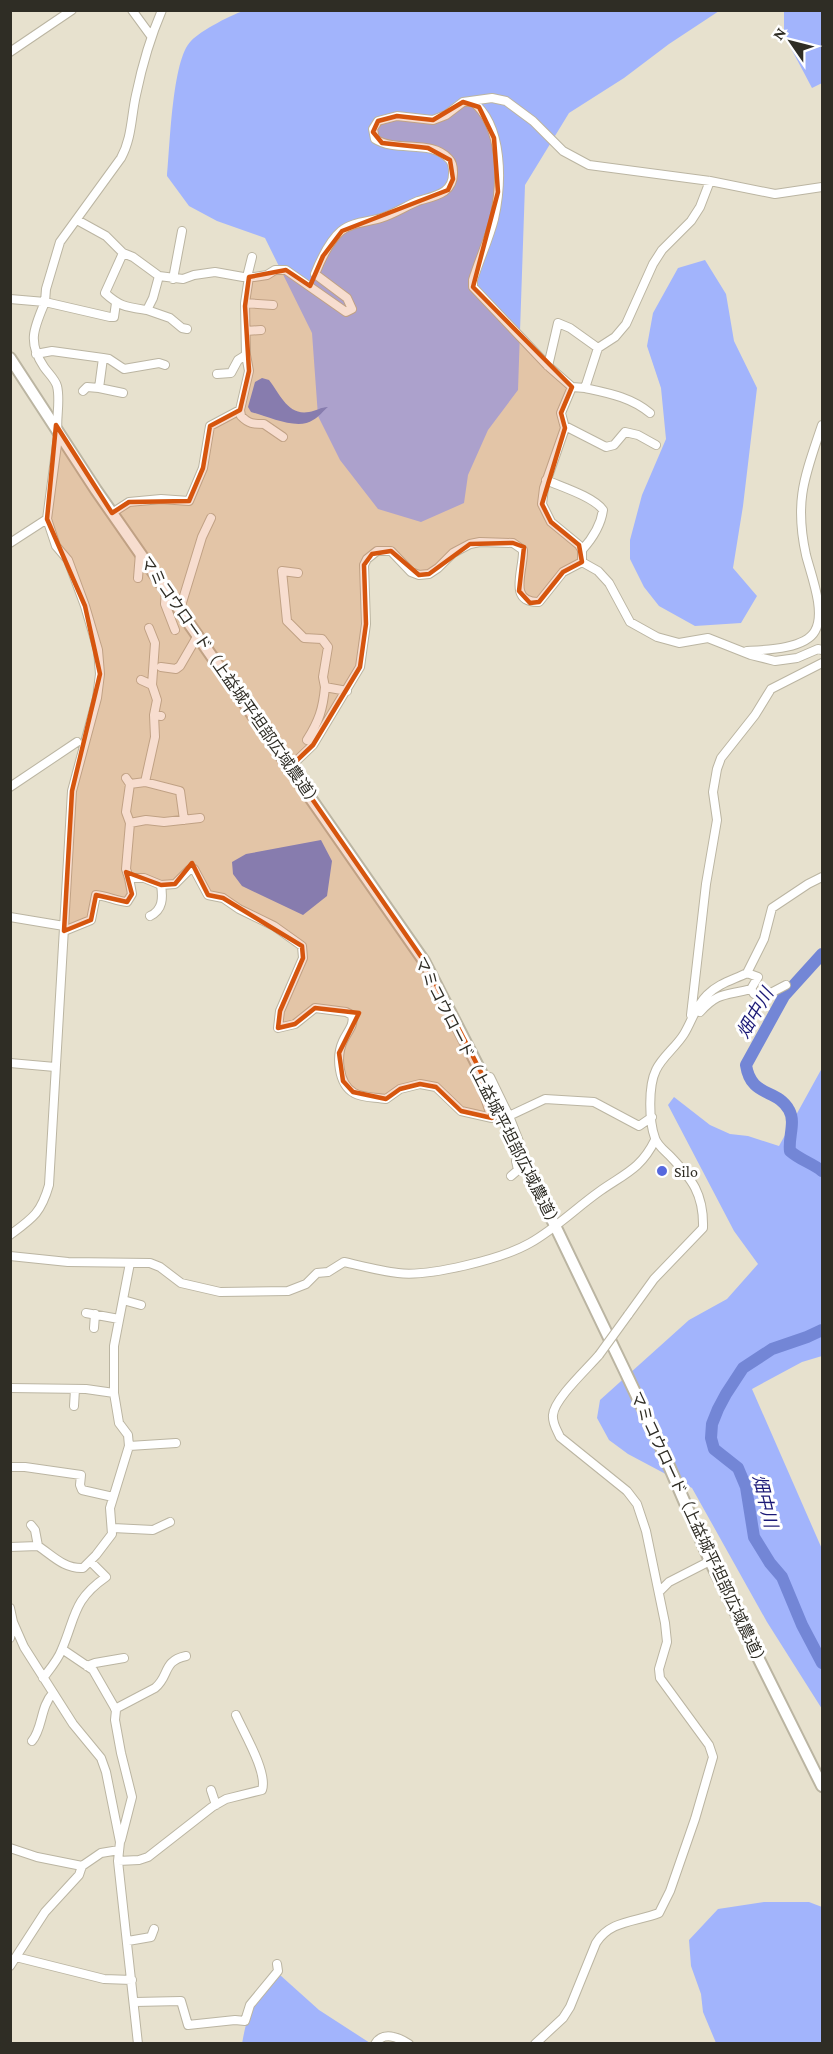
<svg xmlns="http://www.w3.org/2000/svg" width="833" height="2054" font-family="'Crimson Pro','Noto Sans JP',serif">
	<style>
		.green { fill: #a2b4fc }
		.water { fill: #7386d6 }
		.lines { fill: none; stroke-linecap: round; stroke-linejoin: round }
		.river { stroke: #7386d6; stroke-width: 12 }
		.street-casing { stroke: #bbb5a2; stroke-width: 10 }
		.secondary-casing { stroke: #bbb5a2; stroke-width: 14 }
		.street { stroke: #fff; stroke-width: 8 }
		.secondary { stroke: #fff; stroke-width: 10 }
		.street-bridge-casing { stroke: #bbb5a2; stroke-width: 10; stroke-linecap: butt }
		.street-bridge { stroke: #fff; stroke-width: 8 }
		.marked { fill: #d6550e; fill-opacity: 0.2; stroke: #d6550e; stroke-width: 4.5; stroke-linejoin: round }
		.poi-dot { fill: #5668de; stroke: #fff; stroke-width: 2 }
		.labels { text-anchor: middle; dominant-baseline: central; stroke-width: 6; stroke-linejoin: round; paint-order: stroke }
		.street-label { font-size: 16px; fill: #2f2d25; stroke: #fff }
		.poi-label { font-size: 16px; fill: #2f2d25; stroke: #fff; text-anchor: start }
		.water-label { font-size: 18px; font-style: italic; fill: #1b1976; stroke: #fff }
	</style>
	<rect width="100%" height="100%" fill="#e7e1ce"/>
	<!-- green -->
	<path class="green" d="M247,10L719,11L669,44L624,78L569,113L525,185L518,390L488,430L468,475L464,503L421,522L378,509L340,460L318,416L312,333L265,238L217,221L189,206L167,176C170,147 172,59 191,41C200,31 234,13 247,10Z
		M784,11H822V83L812,88L784,35Z
		M705,260L726,294L734,341L757,388L743,506L733,568L757,596L741,623L695,626L659,606L644,587L630,559V540L642,495L666,439L661,388L647,346L653,313L678,268Z
		M822,1068V1356L802,1362L752,1389L822,1549V1709L767,1622L692,1488L628,1454L609,1440L597,1418L600,1400L689,1320L727,1299L758,1264L734,1231L668,1105L674,1097L710,1125L730,1134L748,1136L779,1146Z
		M764,1902H809L822,1907V2043H716L703,2012L701,1994L691,1966L689,1940L718,1909Z
		M280,1975L319,2010L370,2043L242,2044C248,2007 256,2000 280,1975Z"/>
	<!-- water -->
	<path class="water" d="M262,378L269,380C280,394 288,416 309,412C316,411 321,407 328,407C323,411 319,417 313,420C298,431 267,416 251,412L248,407L255,382Z
		M321,840L332,861L327,896L303,915L242,886L233,874L232,862L246,854Z"/>
	<g class="lines">
		<!-- river -->
		<path class="river" d="M822,954L784,996L746,1065C751,1098 777,1088 789,1110C796,1122 788,1138 790,1151C800,1160 812,1163 822,1171
			M822,1330L807,1337L772,1349L743,1368L726,1394L718,1409L712,1424L711,1438L714,1449L738,1468L746,1487L754,1537L770,1563L782,1577L802,1625L822,1663"/>
		<defs>
			<path id="street" d="M132,10L151,36
				M10,52L72,10
				M472,101C504,126 502,184 494,219C489,239 479,260 473,280V287L548,366L572,387L585,388L598,348L615,337L626,324L653,264L662,250L691,221L700,207L710,181
				M77,220L106,236L123,253L133,257L159,276L183,279L194,275L215,272L243,277H254L267,275L275,270H286L346,312L352,309L347,298L315,274C321,259 329,241 341,231C352,222 368,222 381,218C394,214 406,206 418,201C434,196 454,194 453,172C453,168 452,162 449,159C431,139 397,153 375,139L373,129L378,121L397,116L433,120L446,115L463,102L492,98L506,101L533,121L563,151L589,165L710,181L775,194L822,187
				M123,253L105,293C120,307 127,307 147,310
				M159,276L153,298L147,310L170,318L182,328L187,329
				M247,277L252,257
				M249,277L245,303L273,305
				M173,279L182,231
				M10,299L45,302L46,289L60,242L121,158C132,138 131,117 136,95C142,66 150,38 162,10
				M246,331L261,330
				M36,354L52,351L103,358L99,388L123,393
				M246,355L249,371L240,410L241,416C249,424 253,424 264,424L283,437
				M103,358L109,359L124,369L159,363L165,365
				M548,366L558,323L570,328L598,348
				M217,374L231,373L238,360L246,355L245,303
				M572,387L561,413L565,428L544,488L542,504L551,522L579,545L582,550V562L598,571L609,583L630,622L657,637L679,643L708,638L751,655L775,661L797,658L818,649L822,650
				M585,388C608,393 631,397 650,413
				M83,391L87,387L99,388
				M565,426L606,447L614,445L625,432L638,435L656,445
				M546,480C562,487 594,497 603,510C601,524 592,539 582,550
				M112,513L129,502L161,499L189,501L203,468L210,426L240,410
				M10,543L47,519
				M298,573L282,571L287,621L304,638L322,639L328,647L323,677L325,687L347,691
				M138,578L140,553
				M166,589L165,604L175,630
				M180,609L202,537L211,518
				M149,628L155,643L152,685L157,700L154,715L161,716
				M747,651C765,650 805,649 815,631C826,612 811,575 806,555C794,500 805,476 822,425
				M161,667L176,669L180,666L198,635
				M141,680L152,685
				M307,740C319,721 323,709 325,687
				M290,767L313,745L360,667L366,624L364,565L367,559L377,551H391L411,572L419,575L429,574L438,568L453,553L470,544L480,542L513,543L523,550C524,570 507,603 539,602L563,572L582,562
				M126,778L130,784L126,812L130,823L126,869L129,878
				M145,782L155,737L154,715
				M130,784L145,782L180,791L184,820
				M10,787L77,742
				M130,823L146,820L164,822L200,818
				M150,916C163,910 163,898 161,885
				M10,917L64,926
				M64,931L91,920L96,895C107,896 116,901 127,902L132,894L129,878H144L161,885L175,884L189,870L194,869L208,895L223,898L239,909L274,926L302,946L303,958L280,1011L278,1028L295,1024L315,1008L346,1012L352,1015C355,1025 347,1032 343,1041C336,1056 338,1084 354,1093C362,1098 376,1097 386,1099L400,1089L420,1084L436,1087L461,1111L492,1118L479,1081L484,1078L490,1077L509,1116L545,1099L594,1102L639,1126L652,1117
				M751,989L754,994L765,996L786,985
				M700,1012C719,991 726,996 751,989L758,977L747,973L764,939L772,908L808,884L822,877
				M691,1015L706,884L717,820L713,792L717,769L721,758L755,715L771,689L822,663
				M10,1063L55,1067
				M509,1116L522,1149L516,1161L518,1170L511,1176
				M10,1235C33,1218 41,1213 49,1185L72,791L97,698L100,674L98,650L85,606L68,560L56,546L47,519L58,437C55,420 61,402 57,386C55,379 48,373 44,367C27,342 34,328 45,302L110,317H114L116,303
				M10,1256L68,1262L150,1263L160,1267L181,1283L220,1292L288,1291L306,1284L317,1273L328,1272L344,1262C362,1266 380,1271 398,1273C429,1277 502,1259 530,1243C555,1229 576,1208 600,1191C624,1174 641,1169 655,1140
				M123,1300L141,1305
				M86,1313L119,1319
				M628,1315L654,1279L703,1228C704,1194 692,1179 670,1156C665,1151 657,1145 655,1138C649,1122 648,1086 656,1070C662,1057 676,1047 684,1034C692,1021 695,1007 707,995C719,983 733,980 747,973
				M94,1328L95,1314
				M10,1388L86,1389L114,1393
				M74,1406L75,1389
				M129,1446L176,1443
				M10,1467H25L81,1475L80,1485L82,1490L113,1497
				M31,1525L35,1530L38,1546
				M113,1528L153,1530L170,1522
				M10,1547L38,1546C52,1555 64,1569 83,1568L96,1555L112,1534L110,1508L129,1446L128,1435L119,1423L114,1393V1346L130,1263
				M659,1592L669,1582L710,1561
				M10,1608L13,1622L24,1647L73,1724L101,1758L106,1772L120,1842L118,1861L138,2044
				M10,1638L13,1624
				M62,1649L93,1670L116,1710L115,1720L121,1753L132,1797L121,1840
				M87,1666L95,1663L124,1658
				M43,1678C50,1669 58,1660 62,1649C76,1616 73,1600 106,1577L90,1561
				M115,1709L155,1688C170,1676 162,1661 186,1656
				M32,1741C43,1728 40,1707 53,1693
				M211,1790L216,1805
				M10,1848L37,1857L82,1866
				M118,1861L139,1860L148,1857L212,1807L226,1799L262,1790C268,1773 244,1733 236,1715
				M128,1941L151,1937L154,1929
				M16,1957L104,1979L132,1980
				M10,1966L45,1912L79,1875L82,1866L101,1853L119,1850
				M135,2002L181,2001L188,2025L235,2020L245,2021L250,2005L278,1971L277,1964
				M375,2044C383,2031 398,2037 409,2044
				M535,2044L563,2018L570,2007L596,1943C610,1920 636,1922 659,1913L670,1891L695,1819L713,1757L709,1745L660,1678L659,1669L667,1642L665,1623L646,1531L637,1504L627,1491L560,1437C557,1430 552,1423 553,1415C554,1399 588,1368 599,1355"/>
			<path id="secondary" d="M10,358L96,490L424,961L484,1078L623,1367L660,1445L710,1561L822,1786"/>
		</defs>
		<!-- street casing -->
		<use href="#street" class="street-casing"/>
		<!-- secondary casing -->
		<use href="#secondary" class="secondary-casing"/>
		<!-- street -->
		<use href="#street" class="street"/>
		<!-- secondary -->
		<use href="#secondary" class="secondary"/>
		<defs>
			<path id="street-bridge" d="M599,1355L628,1315"/>
		</defs>
		<!-- street-bridge casing -->
		<use href="#street-bridge" class="street-bridge-casing"/>
		<!-- street-bridge -->
		<use href="#street-bridge" class="street-bridge"/>
	</g>
	<!-- marked area -->
	<path class="marked" d="M463,102L479,107L494,138L498,192L473,287L572,387L561,413L565,428L542,504L551,522L579,545L582,562L563,572L539,602L530,603L519,591L524,547L513,543L470,544L429,574L419,575L391,551L372,554L364,565L366,624L360,667L313,745L290,767L424,961L484,1078L479,1081L492,1118L461,1111L436,1087L420,1084L400,1089L386,1099L353,1092L343,1081L339,1053L359,1013L315,1008L295,1024L278,1028L280,1011L303,958L302,946L223,898L208,895L192,863L175,884L161,885L126,872L132,894L127,902L96,895L91,920L64,931L72,791L100,674L85,606L47,519L56,425L112,513L129,502L189,501L203,468L210,426L240,410L249,371L245,306L249,277L286,270L310,286L323,256L342,231L448,190L453,179L450,160L428,148L382,143L373,132L378,121L397,116L433,120Z"/>
	<!-- markers -->
	<circle class="poi-dot" cx="662" cy="1171" r="6"/>
	<g class="labels">
		<!-- street labels -->
		<g class="street-label">
			<text transform="translate(231 682) rotate(55)">マミコウロード（上益城平坦部広域農道）</text>
			<text transform="translate(488 1093) rotate(63)">マミコウロード（上益城平坦部広域農道）</text>
			<text transform="translate(699 1530) rotate(65)">マミコウロード（上益城平坦部広域農道）</text>
		</g>
		<!-- poi labels -->
		<g class="poi-label">
			<text x="674" y="1171">Silo</text>
		</g>
		<!-- water labels -->
		<g class="water-label">
			<text transform="translate(755 1013) rotate(-60)">畑中川</text>
			<text transform="translate(765 1501) rotate(76)">畑中川</text>
		</g>
	</g>
	<!-- border -->
	<rect width="833" height="2054" fill="none" stroke="#2f2d25" stroke-width="24"/>
	<!-- north arrow -->
	<g transform="translate(791 42) rotate(305)" stroke="#ffffff" stroke-width="4.5" paint-order="stroke">
	<path d="M0-4.5L10 22L0 15L-10 22Z" fill="#2f2d25"/>
	<text y="-9" font-size="16" font-weight="bold" text-anchor="middle" fill="#2f2d25">N</text>
	</g>
</svg>
